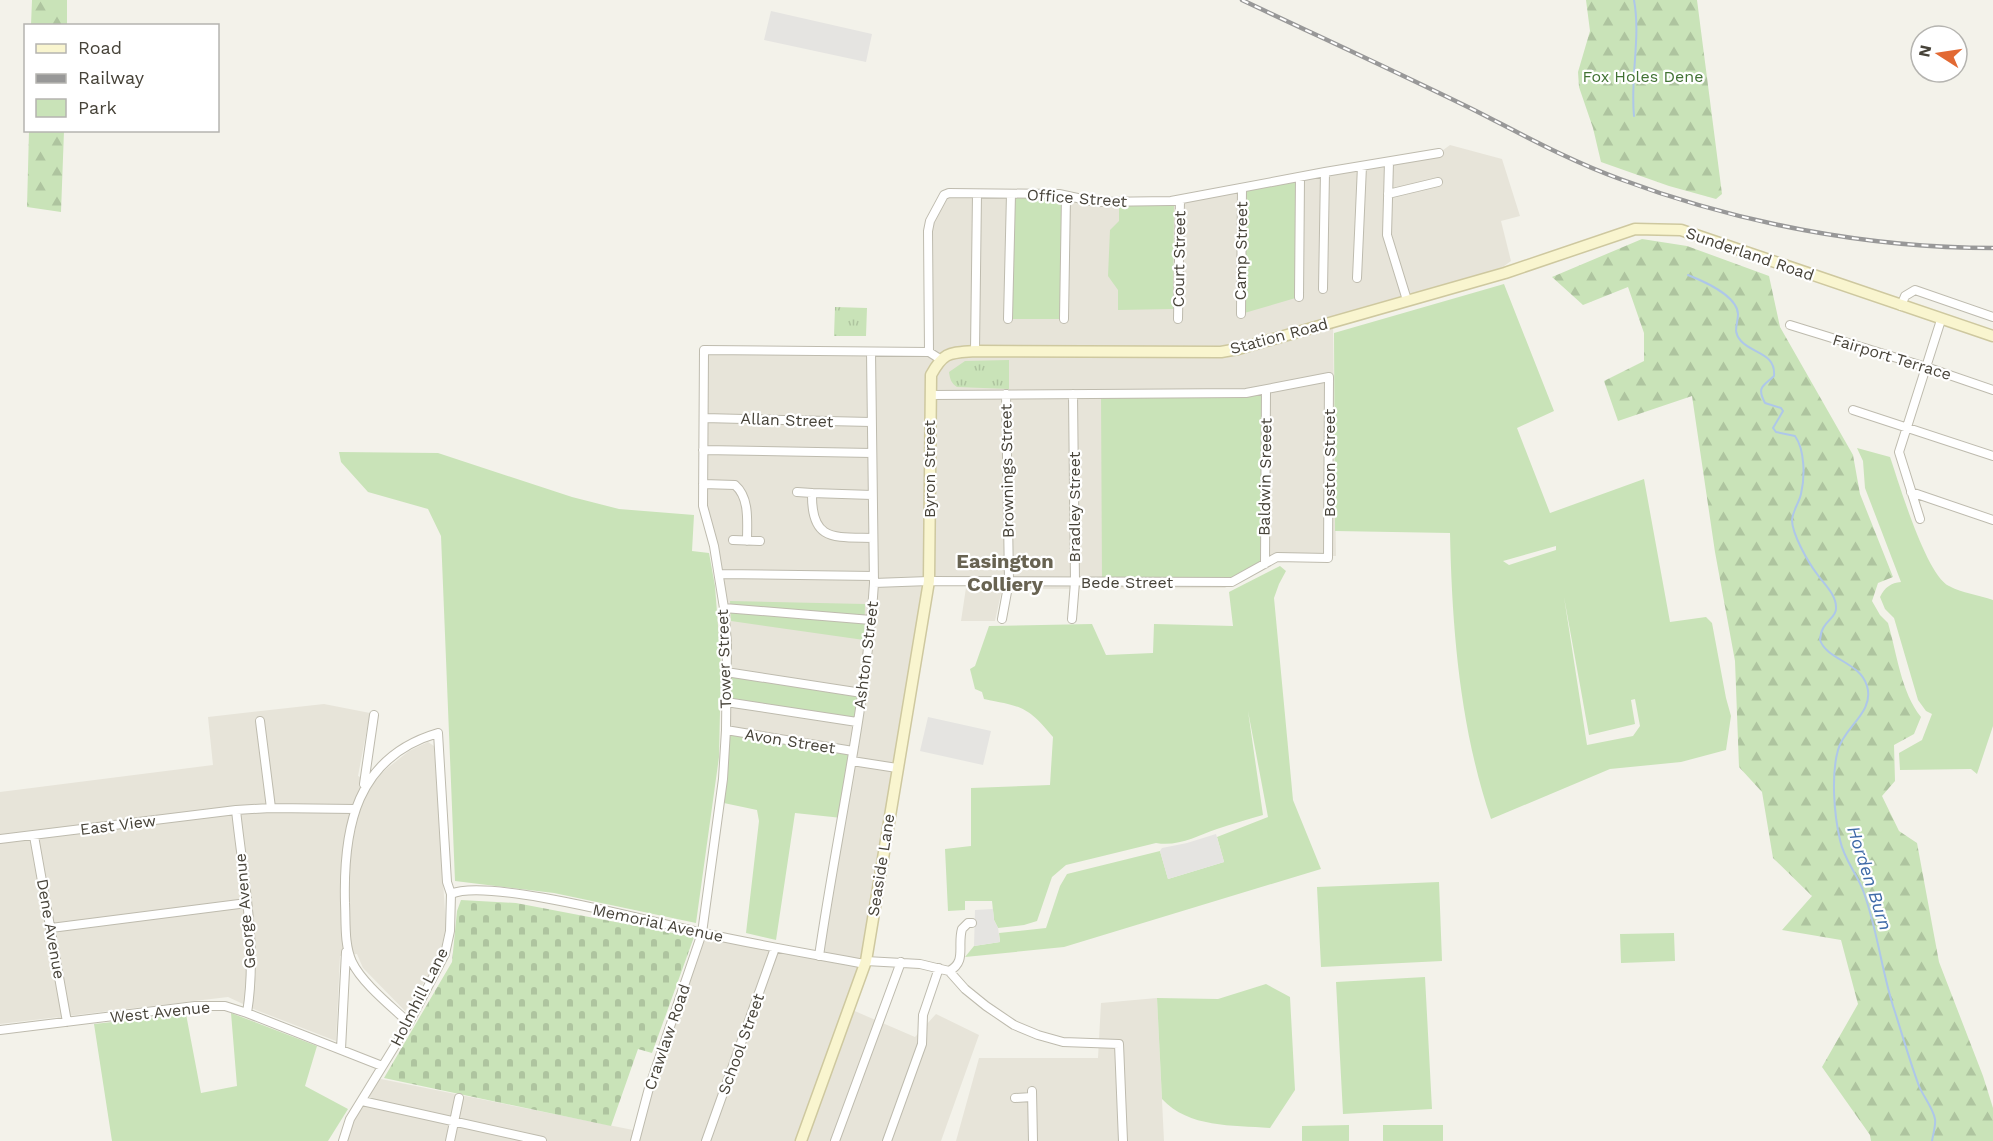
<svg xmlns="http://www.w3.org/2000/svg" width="1993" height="1141" font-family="'Work Sans',sans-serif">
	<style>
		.residential { fill: #e7e4d9 }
		.green { fill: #c9e3b8; fill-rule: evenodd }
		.forest { fill: url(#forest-firs) }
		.cemetery { fill: url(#cemetery-stones) }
		.park { fill: url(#park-tufts) }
		.parking { fill: #e5e4e1 }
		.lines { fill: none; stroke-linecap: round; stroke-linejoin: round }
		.stream { stroke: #aec7e9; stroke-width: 2 }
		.street-casing { stroke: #bebbae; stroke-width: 10 }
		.secondary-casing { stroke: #cec89f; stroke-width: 13 }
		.street { stroke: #fff; stroke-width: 8 }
		.secondary { stroke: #f9f5cf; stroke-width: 10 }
		.rail-casing { stroke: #989898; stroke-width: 4.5 }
		.rail { stroke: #fff; stroke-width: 2; stroke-dasharray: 7; stroke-linecap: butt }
		.labels { text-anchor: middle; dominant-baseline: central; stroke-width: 4.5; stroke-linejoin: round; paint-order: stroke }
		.park-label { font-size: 16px; fill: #417233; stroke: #fff }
		.street-label { font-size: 16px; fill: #474339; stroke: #fff }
		.water-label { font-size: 18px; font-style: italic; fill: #3e6aa7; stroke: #fff }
		.quarter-label { font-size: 20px; font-weight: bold; fill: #686352; stroke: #fff }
	</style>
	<defs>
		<pattern id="forest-firs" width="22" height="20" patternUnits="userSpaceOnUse" patternTransform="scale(1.5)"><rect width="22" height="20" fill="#c9e3b8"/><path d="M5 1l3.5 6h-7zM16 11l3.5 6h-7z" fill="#aec49f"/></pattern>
		<pattern id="cemetery-stones" width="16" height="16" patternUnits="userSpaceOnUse" patternTransform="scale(1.5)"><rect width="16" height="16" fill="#c9e3b8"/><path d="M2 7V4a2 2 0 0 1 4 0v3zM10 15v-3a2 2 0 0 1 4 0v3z" fill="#aec49f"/></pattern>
		<pattern id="park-tufts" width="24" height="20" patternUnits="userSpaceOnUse" patternTransform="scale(1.5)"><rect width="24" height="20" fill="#c9e3b8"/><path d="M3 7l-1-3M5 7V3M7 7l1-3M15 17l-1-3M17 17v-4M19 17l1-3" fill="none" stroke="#aec49f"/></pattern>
	</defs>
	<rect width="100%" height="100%" fill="#f3f2ea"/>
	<!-- residential -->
	<path class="residential" d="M1450,145L1502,159L1520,216L1501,221L1511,261L1500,269L1407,300L1333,322L1336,556L1270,555L1225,588L1002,589L995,621H961L967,581H929L866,961L820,951L853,751L726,730L724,608L703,506L704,350L929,352L928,231L944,195L977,194L1096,202L1174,201L1439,153Z
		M324,704L370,713L358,776L373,783L385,770L409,751L428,742L434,746L446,926L442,945L432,970L405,1011L363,968L357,954L340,956L336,1041L256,1010L228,997L0,1024V792L213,765L208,717Z
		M702,933L865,964L850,1009L915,1037L936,1014L979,1035L941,1141H343L346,1130L376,1078L638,1131Z
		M1157,998L1164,1141H956L979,1058H1098L1101,1003Z"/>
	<!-- green -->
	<path class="green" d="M1300,177L1299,297L1241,314L1242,188Z
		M1011,194L1066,196L1064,319H1008Z
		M1174,201L1173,309L1118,310V290L1108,276L1110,230L1119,221V202Z
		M1504,284L1554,411L1517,428L1550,513L1644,479L1670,622L1706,617L1712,623L1726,698L1731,716L1726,750L1681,762L1610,769L1491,819C1460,728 1452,629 1450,533L1335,531L1334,333ZM1556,546V550L1509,565L1503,561ZM1564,597L1589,735L1635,724L1631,700L1635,699L1640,726L1633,736L1587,745Z
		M1266,390L1265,564L1232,582H1102L1101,394Z
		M1857,448L1890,457C1899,483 1926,575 1949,586C1962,593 1979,595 1993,600V726L1977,774L1971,769L1900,770L1899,753L1922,740L1932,714L1926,711L1918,700L1894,618L1885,609L1880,597C1885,587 1891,583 1901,582L1865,488L1863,461Z
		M339,452L438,453L572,497L619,509L694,515L692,551L709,553L715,586L721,665L719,757L696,923L554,893L455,881L441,536L428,509L368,492L341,462Z
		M1280,566L1286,571L1279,584L1274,598L1293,800L1321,869L1064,947L965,957L974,946L1000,942L999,933L1046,928L1060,886L1067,874L1160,851L1168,879L1224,862L1217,837L1268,817L1248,711L1263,815C1248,819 1232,824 1217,829C1197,836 1178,847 1156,843L1066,865L1052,877L1037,921L1024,925L998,928L994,920L992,901H965V910L948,911L945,849L971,846V788L1050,785L1053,737C1027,706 1023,707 984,699L982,692L975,689L970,669L975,666L989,626L1092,624L1106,655L1153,653L1154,624L1233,626L1229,592Z
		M730,601L865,604L864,640L731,621Z
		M726,672L862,693L857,722L726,702Z
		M726,730L853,751L842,818L795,813L776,940L746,933L759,821L757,810L719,802Z
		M1439,882L1442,961L1321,967L1317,887Z
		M1674,933L1675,961L1621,963L1620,934Z
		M1425,977L1432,1109L1343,1114L1336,982Z
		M1266,984L1290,997L1295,1090L1270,1128C1232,1125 1189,1128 1162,1099L1157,998L1218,999Z
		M231,1013L317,1046L305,1086L348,1109L328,1141H112L94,1024L186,1014L201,1093L237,1086Z
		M1349,1125V1141H1302V1126Z
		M1383,1125H1443V1141H1383Z"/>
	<!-- forest -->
	<path class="forest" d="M32,0H67V25H31Z
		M1586,0H1697L1722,194L1716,199L1669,186L1601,162L1593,128L1579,87L1578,72L1590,31Z
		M29,131H64L61,212L27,207Z
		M1642,239L1687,246L1769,276L1780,327L1853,455L1860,494L1893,577L1878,583L1872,601L1880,615L1888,623C1897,654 1901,692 1921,717L1914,734L1894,745L1895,781L1882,796L1899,831L1917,843L1939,962L1983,1076L1993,1108V1141H1871L1870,1135L1822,1067L1858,1004L1841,940L1782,930L1812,896L1773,858L1762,792L1739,767L1735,661L1715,552L1692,396L1618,421L1604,381L1644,361V333L1628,287L1583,305L1552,277Z"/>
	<!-- cemetery -->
	<path class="cemetery" d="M461,900L516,903L694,937L652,1053L638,1049L611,1126L384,1078L452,962L457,911Z"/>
	<!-- park -->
	<path class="park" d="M835,307L867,308L866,336H834Z
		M1009,360V389L957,387C951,383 950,379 949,372L965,361Z"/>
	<!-- parking -->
	<path class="parking" d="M771,11L872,34L866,62L764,40Z
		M928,717L991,731L983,765L920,751Z
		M1216,834L1224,862L1168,879L1160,851L1162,848L1187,843Z
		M993,909L994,920L998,928L1000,942L974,946L975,910Z"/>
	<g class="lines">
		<!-- stream -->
		<path class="stream" d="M1634,116C1630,77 1641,38 1634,0
			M1688,275C1703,281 1737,295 1738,314C1738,325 1732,331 1741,341C1753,354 1776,353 1774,376C1764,386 1756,386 1765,403L1781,408L1783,411L1773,428L1776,432L1795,436C1805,450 1805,477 1801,494C1799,503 1793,510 1792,520C1792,534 1808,562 1817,574C1824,584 1837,595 1836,609C1836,619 1821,621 1820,640C1827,660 1860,662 1867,686C1875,712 1844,727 1838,750C1831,775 1834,814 1840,840C1844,860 1858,875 1864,893C1878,932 1882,974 1895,1012C1903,1037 1910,1062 1919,1086C1923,1096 1933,1108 1935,1119C1936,1125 1933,1135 1932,1141"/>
		<defs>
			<path id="street" d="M1389,162L1387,235L1407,300
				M1388,194L1438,182
				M1357,278L1362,166
				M1323,289L1325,172
				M1299,297L1300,177
				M1901,306L1905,296L1915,290L1993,317
				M1241,314L1242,188
				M1008,319L1011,194
				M1064,319L1066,196
				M1178,319L1180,200
				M1790,325L1926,367L1993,390
				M975,351L977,194
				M929,352L928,231L930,221L944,195L949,193L1059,194L1096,202L1171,201L1325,172L1439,153
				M1853,410L1993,456
				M704,418L871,422
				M703,450L872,453
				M703,484L735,485C750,498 747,522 747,541
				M797,492L812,493
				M1911,492L1993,520
				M872,495L812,493C811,542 834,537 873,538
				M1920,519L1899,452L1941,320
				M733,540L760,541
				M1265,564L1266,390
				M719,574L874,576
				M874,583L929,581L1232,582L1277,557L1328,558L1329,377L1246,393L930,395
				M724,608L871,620
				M1002,619L1009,581L1006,394
				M1072,619L1075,582L1073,394
				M726,672L862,693
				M726,702L857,722
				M260,721L271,808
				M726,730L853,751
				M852,761L897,768
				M364,784L374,715
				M236,810C243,877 258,946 247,1013
				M34,836L67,1022
				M0,839L236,810L271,808L355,809
				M451,894C488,877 655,923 703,933C757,945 811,954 865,964
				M51,928L247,903
				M819,956C837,831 866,708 874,583L871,352
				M866,961L920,964L949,971L965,989L986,1006L1014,1025L1038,1035L1063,1042L1119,1044L1123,1141
				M949,971C967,962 957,946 962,929L968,923H972
				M0,1030L195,1006H225L247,1013L382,1066
				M341,1049L346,952
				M1032,1091L1033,1141
				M1015,1098L1032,1097
				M362,1101L542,1141
				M343,1141L350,1119L409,1023L445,954L450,931L451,894L447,882L438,733C356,757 343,827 345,903C346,923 344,944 352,962C362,983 391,1006 409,1023
				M450,1141L459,1098
				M635,1141L649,1088L702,933L723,779L726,730L727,643L724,608L714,546L703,506L704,350L929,352L940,359
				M706,1141L775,948
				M835,1141L901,962
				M887,1141L922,1044L923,1015L939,968"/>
			<path id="secondary" d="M801,1141L866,961L929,581L931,375C944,351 950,353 975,351L1221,352L1238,349L1505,273L1635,229L1681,230L1993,336"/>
		</defs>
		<!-- street casing -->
		<use href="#street" class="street-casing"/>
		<!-- secondary casing -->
		<use href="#secondary" class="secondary-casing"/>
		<!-- street -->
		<use href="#street" class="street"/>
		<!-- secondary -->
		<use href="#secondary" class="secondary"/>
		<defs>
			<path id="rail" d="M1242,0C1320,37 1399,73 1476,111C1523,135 1570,161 1620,179C1738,223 1867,248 1993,248"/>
		</defs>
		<!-- rail casing -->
		<use href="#rail" class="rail-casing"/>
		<!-- rail -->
		<use href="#rail" class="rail"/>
	</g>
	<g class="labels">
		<!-- park labels -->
		<g class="park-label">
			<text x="1643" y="76">Fox Holes Dene</text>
		</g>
		<!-- street labels -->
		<g class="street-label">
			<text transform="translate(1077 198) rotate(4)">Office Street</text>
			<text transform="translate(1241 251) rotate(-89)">Camp Street</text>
			<text transform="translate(1750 254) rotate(19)">Sunderland Road</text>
			<text transform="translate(1179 259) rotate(-89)">Court Street</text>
			<text transform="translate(1279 336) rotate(-15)">Station Road</text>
			<text transform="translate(1892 357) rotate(17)">Fairport Terrace</text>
			<text transform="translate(787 420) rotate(2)">Allan Street</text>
			<text transform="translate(1329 463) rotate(-90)">Boston Street</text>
			<text transform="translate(929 469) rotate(-90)">Byron Street</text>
			<text transform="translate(1007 471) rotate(-91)">Brownings Street</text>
			<text transform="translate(1265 477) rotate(-89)">Baldwin Sreeet</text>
			<text transform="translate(1074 507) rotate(-90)">Bradley Street</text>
			<text x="1127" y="582">Bede Street</text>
			<text transform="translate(866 655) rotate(-83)">Ashton Street</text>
			<text transform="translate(724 659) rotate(-92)">Tower Street</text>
			<text transform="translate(790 741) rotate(9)">Avon Street</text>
			<text transform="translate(118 825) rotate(-7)">East View</text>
			<text transform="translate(881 865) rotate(-81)">Seaside Lane</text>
			<text transform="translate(245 911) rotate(-95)">George Avenue</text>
			<text transform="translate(658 923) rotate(12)">Memorial Avenue</text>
			<text transform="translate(51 929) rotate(80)">Dene Avenue</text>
			<text transform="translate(419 997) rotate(-63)">Holmhill Lane</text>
			<text transform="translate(160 1012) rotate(-6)">West Avenue</text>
			<text transform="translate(667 1037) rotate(-71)">Crawlaw Road</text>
			<text transform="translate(741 1044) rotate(-70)">School Street</text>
		</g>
		<!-- water labels -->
		<g class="water-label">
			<text transform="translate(1870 878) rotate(72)">Horden Burn</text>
		</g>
		<!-- quarter labels -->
		<g class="quarter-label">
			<text x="1005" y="561">Easington<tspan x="1005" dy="23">Colliery</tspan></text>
		</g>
	</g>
	<!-- legend -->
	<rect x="24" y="24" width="195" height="108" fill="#ffffff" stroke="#b5b4b0" stroke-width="1.5"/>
	<rect x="36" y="44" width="30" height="9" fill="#f9f5cf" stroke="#b5b4b0" stroke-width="1.5"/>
	<text x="78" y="54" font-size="18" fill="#474339">Road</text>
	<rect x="36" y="74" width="30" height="9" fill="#989898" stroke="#b5b4b0" stroke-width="1.5"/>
	<text x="78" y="84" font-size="18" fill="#474339">Railway</text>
	<rect x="36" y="99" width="30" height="18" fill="#c9e3b8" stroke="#b5b4b0" stroke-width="1.5"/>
	<text x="78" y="114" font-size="18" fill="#474339">Park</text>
	<!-- north arrow -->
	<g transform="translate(1939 54) rotate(282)"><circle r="28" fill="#ffffff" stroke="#b5b4b0" stroke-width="1.5"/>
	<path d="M0-4.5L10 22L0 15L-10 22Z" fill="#e26933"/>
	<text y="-9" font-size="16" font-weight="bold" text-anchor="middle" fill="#474339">N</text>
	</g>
</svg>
